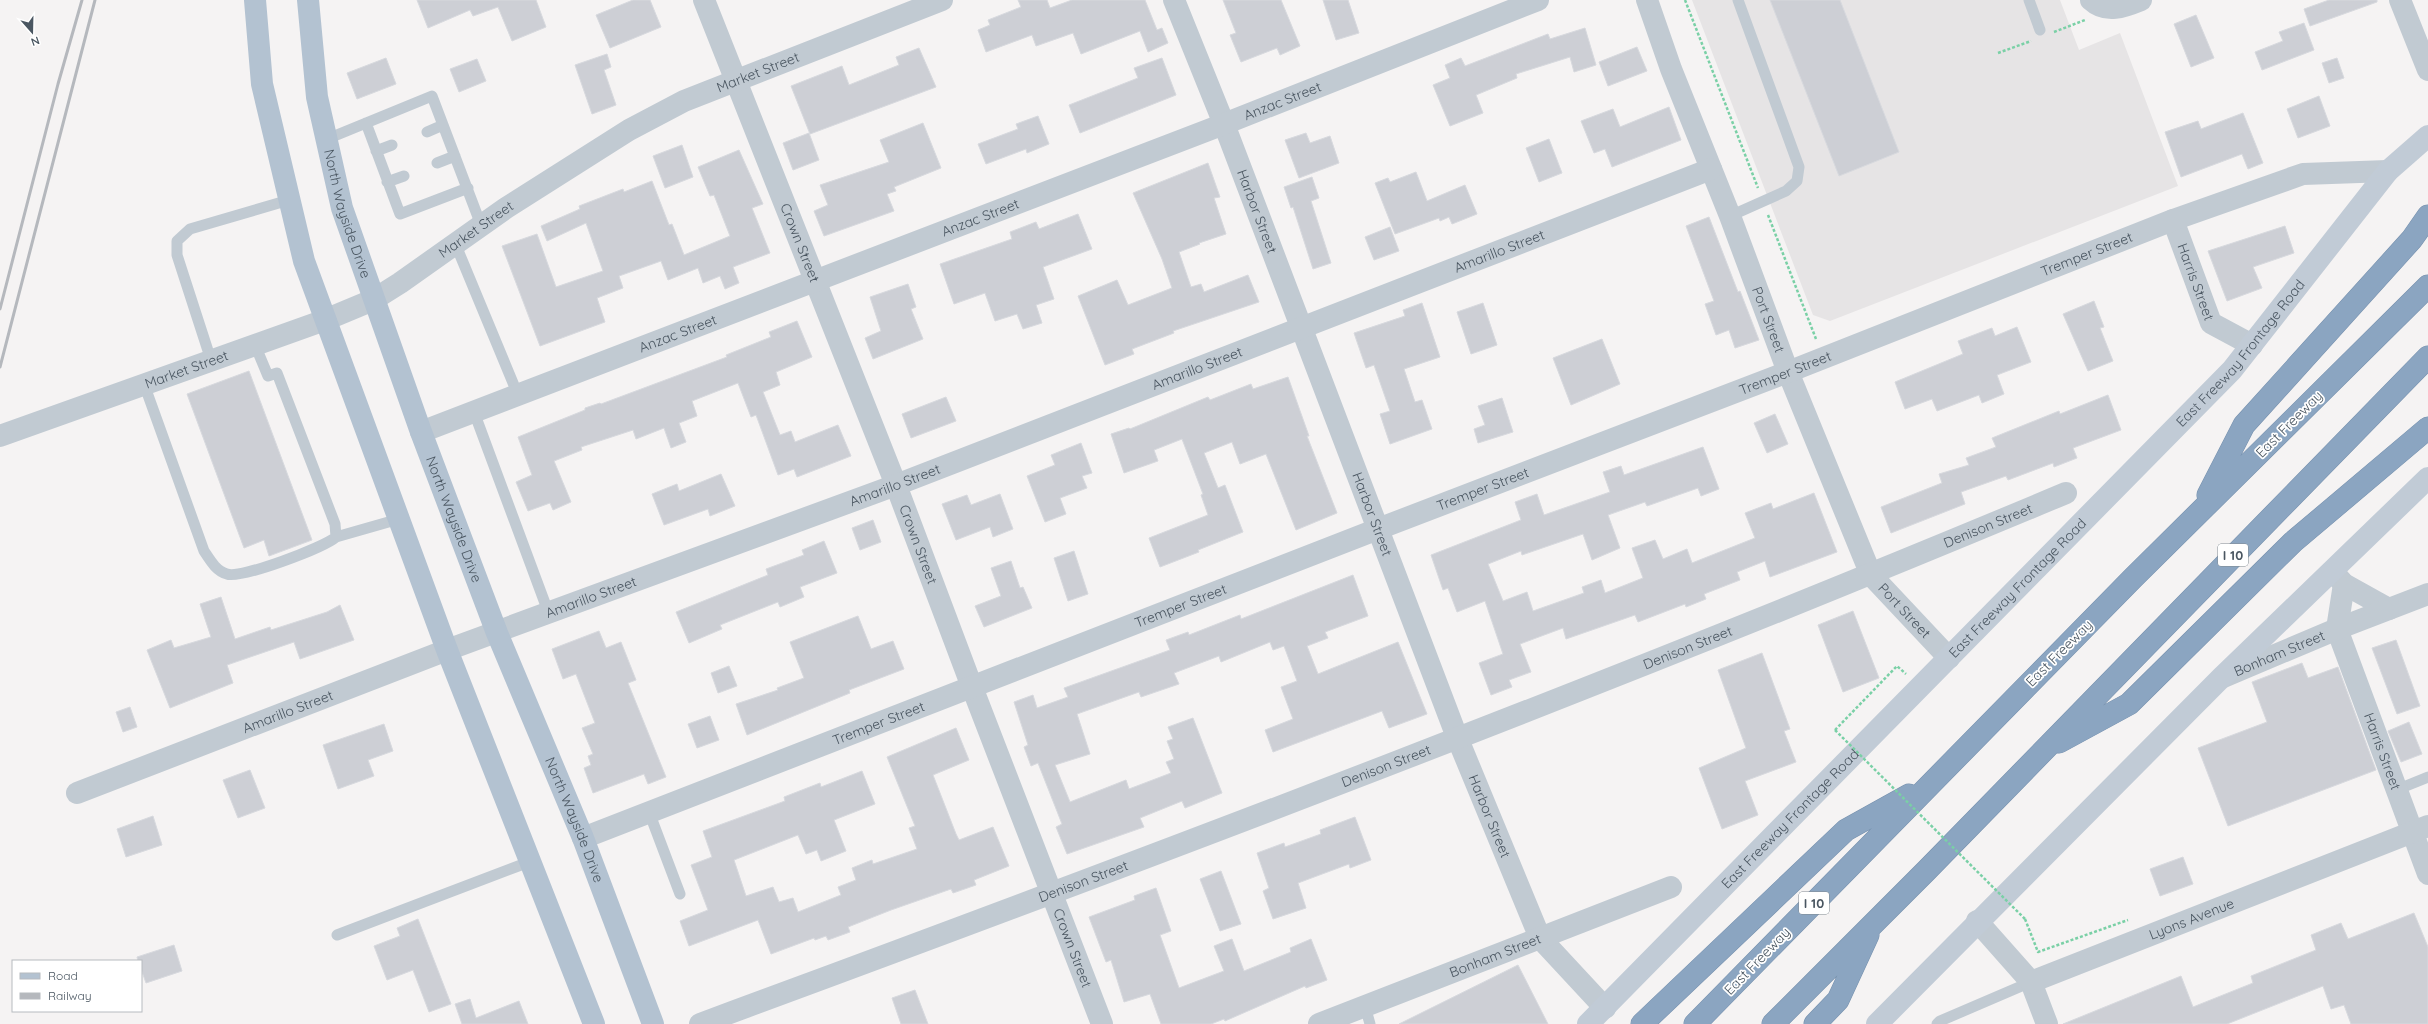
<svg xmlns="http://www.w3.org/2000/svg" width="2428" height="1024" font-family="Quicksand,sans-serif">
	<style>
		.education { fill: #e6e4e5 }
		.building { fill: #cdcfd5; stroke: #d7d9de }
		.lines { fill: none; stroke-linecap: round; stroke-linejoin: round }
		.motorway-casing { stroke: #7690ad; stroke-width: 23 }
		.path { stroke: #7ad0a6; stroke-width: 2.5; stroke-dasharray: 3 2; stroke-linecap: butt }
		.service { stroke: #c1cad2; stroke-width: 11 }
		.minor { stroke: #c1cad2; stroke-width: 22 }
		.tertiary { stroke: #c1cad2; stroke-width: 22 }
		.secondary { stroke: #c1cbd6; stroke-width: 22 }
		.primary { stroke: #b3c2d1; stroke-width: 22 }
		.motorway { stroke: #8ba5c1; stroke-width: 22 }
		.rail { stroke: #b5b8bd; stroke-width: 3 }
		.path-bridge { stroke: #7ad0a6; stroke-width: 2.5; stroke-dasharray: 3 2; stroke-linecap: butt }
		.labels { text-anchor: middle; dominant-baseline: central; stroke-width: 3.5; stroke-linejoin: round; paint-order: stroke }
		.shield { fill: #fff; stroke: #808990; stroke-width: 1 }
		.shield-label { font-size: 13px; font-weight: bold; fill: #4a5661 }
		.street-label { font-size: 14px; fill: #4a5661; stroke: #fff }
	</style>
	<rect width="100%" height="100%" fill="#f5f3f3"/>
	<!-- education -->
	<path class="education" d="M1692,0H2060L2079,50L2120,33L2178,186L1830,321L1813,315Z"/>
	<!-- building -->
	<path class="building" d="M417,0H536L546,27L512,41L498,7L473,16L470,10L428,28Z
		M633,0H650L661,27L610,48L596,15Z
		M1018,0H1047L1050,8L1072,0H1145L1157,30L1162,28L1168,43L1148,52L1140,31L1081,54L1073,33L1036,46L1032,35L986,52L978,30L990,25L988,20L1021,7Z
		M1223,0H1281L1300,46L1280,55L1277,48L1241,62L1230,35L1236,33Z
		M1323,0H1348L1359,33L1336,40Z
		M1770,0H1840L1899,152L1839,176Z
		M2329,0H2377V2L2310,26L2304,9Z
		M2196,15L2214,58L2191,67L2174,24Z
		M2304,23L2314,50L2262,70L2255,52L2283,41L2279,32Z
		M1585,28L1596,65L1574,72L1570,57L1516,74L1517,78L1476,95L1483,113L1450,126L1433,85L1450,78L1445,65L1461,58L1465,66L1548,34L1550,39Z
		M1637,47L1647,71L1608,86L1599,62Z
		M919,48L936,87L810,134L791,86L842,66L849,85L899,65L896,57Z
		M607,54L611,67L604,70L616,105L592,114L575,65Z
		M386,58L396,84L357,99L347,73Z
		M1162,58L1176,95L1080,133L1069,105L1138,78L1134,68Z
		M2337,58L2344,78L2329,83L2322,63Z
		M477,59L486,81L459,92L450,69Z
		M2319,96L2330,126L2298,138L2287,109Z
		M1669,107L1681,140L1612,167L1605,149L1594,153L1581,121L1613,109L1620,127Z
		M2243,113L2263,163L2248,169L2242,154L2181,177L2165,132L2198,121L2201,129Z
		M1038,116L1049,144L1027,153L1026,149L986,164L978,144L1018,129L1016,124Z
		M923,123L941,168L894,187L896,191L887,194L894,211L824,236L814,211L828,205L820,185L889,162L880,140Z
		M809,133L819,160L793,170L783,143Z
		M1306,133L1310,143L1330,136L1339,163L1299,178L1285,140Z
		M1549,139L1562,173L1539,182L1526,148Z
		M682,145L693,177L665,188L653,156Z
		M739,150L763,204L752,208L770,253L733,267L739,283L725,289L720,276L703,283L698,268L668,280L661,261L619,276L623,288L597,298L605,322L540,346L502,246L537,234L556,287L603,271L586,223L547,241L541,226L580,209L579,206L623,189L624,192L652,181L669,225L672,224L684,255L730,236L714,195L710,196L698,167Z
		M1208,163L1220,197L1214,198L1226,234L1199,243L1200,244L1179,252L1191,287L1201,284L1204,292L1248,275L1259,302L1173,331L1174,333L1132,349L1134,354L1105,365L1078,296L1117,280L1128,305L1172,288L1162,259L1133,193Z
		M1416,172L1427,201L1465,185L1477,214L1452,224L1449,217L1440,221L1439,218L1395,234L1375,183L1388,178L1390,182Z
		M1312,177L1319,198L1311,201L1331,263L1313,269L1293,207L1291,208L1284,187Z
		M1078,214L1092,249L1043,267L1054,299L1036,305L1042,323L1023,329L1017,314L995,321L985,293L954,304L940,264L1012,239L1010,232L1036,222L1039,229Z
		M1709,217L1738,292L1740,291L1759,340L1735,348L1729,330L1716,335L1705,304L1714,301L1686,226Z
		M2285,226L2294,253L2253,267L2262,288L2227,301L2208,251Z
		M1390,227L1399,251L1374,260L1365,237Z
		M908,284L916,307L911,309L923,339L873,359L865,338L881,331L870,297Z
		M2094,301L2104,327L2100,328L2113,361L2088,371L2063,314Z
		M1422,303L1440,357L1404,369L1415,402L1422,400L1432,429L1390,444L1380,414L1390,411L1374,365L1366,368L1354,333L1405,316L1403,310Z
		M1483,303L1497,345L1471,354L1457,312Z
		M797,321L812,357L776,372L780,385L763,392L780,435L791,431L795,442L838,425L851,456L797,477L794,469L778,475L756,415L751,417L738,383L692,401L697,416L679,423L686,442L671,448L664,428L636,439L633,430L581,447L582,450L554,461L571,502L553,510L550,503L528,511L516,482L532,475L518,437L585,410V408L600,403L601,404L727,357L726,355L771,337L769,332Z
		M2017,327L2031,362L1997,375L2004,394L1982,403L1979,395L1937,411L1932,399L1905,409L1895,382L1963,354L1958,341L1992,328L1995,336Z
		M1602,339L1620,384L1571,405L1553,358Z
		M249,371L312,540L269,556L264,540L244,548L187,394Z
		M1288,377L1309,436H1307L1337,513L1296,530L1266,454L1240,464L1232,442L1204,453L1218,488L1225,485L1243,532L1198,550L1199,552L1160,567L1149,538L1208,515L1201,495L1203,494L1182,439L1154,450L1158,461L1124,473L1111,434L1129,428L1130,429L1208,397L1210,400L1251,384L1253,389Z
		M2108,395L2121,430L2073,448L2077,458L2054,467L2053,463L2008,480L2006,476L1961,492L1965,504L1891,533L1881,507L1942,483L1939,474L1969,465L1966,458L1996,447L1992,438L2059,411L2060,414Z
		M946,397L956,421L911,438L902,414Z
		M1502,398L1513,432L1478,443L1474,429L1485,425L1478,406Z
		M1775,414L1788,444L1767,453L1754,423Z
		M1081,443L1092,473L1082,476L1087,488L1060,498L1066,514L1045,522L1027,476L1055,465L1051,455Z
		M1703,447L1719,489L1701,496L1698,488L1647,506L1645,502L1608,515L1620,548L1592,560L1583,534L1522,555L1521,551L1488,564L1503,601L1527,592L1533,611L1584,593L1582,587L1601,580L1605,593L1643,578L1632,548L1655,540L1663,559L1687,549L1692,563L1755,538L1745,513L1771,503L1773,509L1814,493L1837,552L1770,577L1765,561L1737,572L1740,580L1704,594L1706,599L1686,607L1685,604L1638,622L1635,615L1566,639L1563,628L1520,644L1531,672L1509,680L1512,687L1491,695L1479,663L1503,654L1485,601L1457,612L1448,588L1443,590L1431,555L1521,520L1515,502L1537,494L1544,515L1610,492L1603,472L1621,466L1624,475Z
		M721,474L735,506L710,516L708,509L664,525L652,494L677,484L679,491Z
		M1000,494L1013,529L993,537L990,527L956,540L942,504L967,495L971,505Z
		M873,520L881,542L860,550L852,528Z
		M824,541L837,573L800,587L804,597L780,607L778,602L720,625L722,629L689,643L676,612L768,575L766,569L804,555L802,550Z
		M1074,551L1088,594L1068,601L1054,558Z
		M1011,561L1020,588L1023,587L1032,608L984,627L975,606L1001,596L991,568Z
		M1353,575L1368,616L1325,632L1328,638L1307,646L1318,674L1398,642L1427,714L1389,728L1382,711L1273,752L1265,730L1293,719L1281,687L1297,681L1284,646L1273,650L1270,642L1221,662L1219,656L1174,673L1179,684L1141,697L1139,692L1077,714L1090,754L1055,765L1070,802L1126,780L1129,789L1171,773L1166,762L1174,759L1167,741L1173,739L1168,727L1193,718L1222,793L1185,808L1182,801L1140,818L1144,827L1067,854L1056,827L1062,824L1038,763L1031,766L1024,747L1028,745L1014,702L1033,695L1037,708L1068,697L1064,688L1170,650L1166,640L1188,632L1189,635L1240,615L1241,619Z
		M221,597L235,639L270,627L271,630L327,612L340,605L354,640L300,659L294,642L227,665L233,683L170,708L147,650L171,640L174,648L211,637L200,604Z
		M1853,611L1879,678L1843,692L1818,625Z
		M858,616L871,649L893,641L904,669L849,690L850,693L747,735L736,704L778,690L777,688L804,678L790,642Z
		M599,631L606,648L621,642L636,680L628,683L666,777L648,784L644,774L593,793L584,768L591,765L588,756L593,754L582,728L595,723L576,674L563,679L552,649Z
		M2396,640L2420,706L2397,714L2372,648Z
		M1762,653L1790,729L1784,731L1796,762L1745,781L1758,815L1722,829L1699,768L1746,748L1718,670Z
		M2302,663L2308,678L2338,667L2376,770L2228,826L2198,748L2267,722L2252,682Z
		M729,666L737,686L718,693L711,673Z
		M130,707L137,727L123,732L116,712Z
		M710,716L719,740L697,748L688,724Z
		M2409,722L2422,754L2401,762L2388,731Z
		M384,724L393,751L368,760L374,776L338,789L323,745Z
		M956,728L969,760L933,775L956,834L959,840L993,827L1009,866L974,880L976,885L953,893L951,889L891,910L848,927L850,932L828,940L826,936L815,940L814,938L771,954L758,920L689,946L680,921L708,910L691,865L712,857L703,831L785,801L784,797L820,783L821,787L862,771L875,804L834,820L846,851L821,861L817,850L806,854L798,835L734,860L746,896L773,887L779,902L793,898L798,912L841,895L838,887L856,880L852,868L872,860L873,864L917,849L909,828L915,826L887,757Z
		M250,770L265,808L238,818L223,780Z
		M153,816L162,845L126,857L117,829Z
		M1355,817L1371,860L1350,868L1349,864L1298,883L1306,908L1273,919L1263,891L1269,888L1257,853L1284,843L1285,847L1321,834L1320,830Z
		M2183,857L2193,884L2160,896L2150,869Z
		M1221,871L1241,924L1220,931L1200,879Z
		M1156,888L1171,931L1160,935L1179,988L1224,971L1214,946L1232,939L1244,971L1291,952L1290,948L1311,939L1327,980L1306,988L1305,986L1225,1021L1224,1019L1211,1024H1161L1150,994L1124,1002L1111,960L1106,962L1089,917L1135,900L1134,896Z
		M2414,913L2428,947V1024H2351L2344,1005L2331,1009L2323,986L2227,1024H2063L2181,976L2193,1007L2253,983L2251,976L2316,950L2311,935L2341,923L2348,939Z
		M418,919L451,1004L429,1012L413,970L387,980L374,946L400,936L397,928Z
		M174,945L182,971L146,983L141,969V961H138L137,957Z
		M1518,965L1548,1024H1399Z
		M915,990L928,1024H901L892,998Z
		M470,999L476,1018L519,1001L528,1024H462L455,1004Z"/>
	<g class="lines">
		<defs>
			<path id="motorway" d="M2208,495L2244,425L2412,239L2428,216
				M2059,742L2129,704L2293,542L2428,428
				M1642,1024L1846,830L1909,795
				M1695,1024L2133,578L2428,286
				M1773,1024L1926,871L2428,357
				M1815,1024L1838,1000L1868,935"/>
		</defs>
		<!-- motorway casing -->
		<use href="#motorway" class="motorway-casing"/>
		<!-- path -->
		<path class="path" d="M1685,0L1758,188
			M2054,32L2085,20
			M1998,53L2031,41
			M1768,215L1816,339
			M1835,730L1897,666L1906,674
			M2025,919L2038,952L2128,920"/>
		<!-- service -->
		<path class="service" d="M2029,0L2040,30
			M366,123L400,214L468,188
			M427,132L443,125
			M327,139L432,96L481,225
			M376,151L392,145
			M437,163L455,156
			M387,182L404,176
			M1730,216L1786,191L1797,181L1799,167L1738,0
			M455,243L518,395
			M211,360L177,255V241L190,229L289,200
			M144,384L204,551C210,560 216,571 227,574C241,579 323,548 336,537L335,524L277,373L268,376L255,345
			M474,412L549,614
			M336,537L399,519
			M2396,790L2428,777
			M649,812L680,894
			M337,935L529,862
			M1365,1006L1370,1024
			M1937,1024L1940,1021L2031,982"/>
		<!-- minor -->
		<g class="minor">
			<path id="s1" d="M704,0L896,485L972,687L1102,1024"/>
			<path id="s2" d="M1174,0L1224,124L1457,737L1540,938L1605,1008"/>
			<path id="s3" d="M1647,0L1671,69L1730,216L1788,372L1871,575L1949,658"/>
			<path d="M2091,0C2106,14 2124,7 2141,0"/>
			<path d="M2400,0L2428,70"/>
			<path id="s4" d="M2173,220L2211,323L2252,345"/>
			<path id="s5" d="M421,432L1224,124L1538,0"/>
			<path d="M2335,574L2344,584L2389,609"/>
			<path id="s6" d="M2344,584L2337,629L2428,874"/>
			<path id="s7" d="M2223,677L2337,629L2428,594"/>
			<path id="s8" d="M77,793L447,650L896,485L1711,169"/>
			<path id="s9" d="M583,838L1378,529L1788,372L2173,220L2303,174L2388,171"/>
			<path d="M2031,982L2047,1024"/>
			<path id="s10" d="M700,1024C1158,855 1615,682 2066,493"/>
			<path id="s11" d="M1319,1024L1671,887"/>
		</g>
		<!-- tertiary -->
		<g class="tertiary">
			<path id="s12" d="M0,436L325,320L373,300L400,283L506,208L629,130L684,101L942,0"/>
			<path id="s13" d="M1977,921L2031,982L2428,826"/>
		</g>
		<!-- secondary -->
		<g class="secondary">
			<path id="s14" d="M1588,1024L2232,370L2388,171L2428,136"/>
			<path d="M1877,1024L2222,677L2428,478"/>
		</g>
		<!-- primary -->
		<g class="primary">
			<path d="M255,0L262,84L304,261L447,650L594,1024"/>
			<path id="s15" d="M308,0L317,97L342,208L421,432L497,633L583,838L653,1024"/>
		</g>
		<!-- motorway -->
		<use href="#motorway" class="motorway"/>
		<!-- rail -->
		<path class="rail" d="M0,309L58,84L82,0
			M0,367L95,0"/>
		<!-- path-bridge -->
		<path class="path-bridge" d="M1835,730L2025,919"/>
	</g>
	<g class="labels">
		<!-- shield labels -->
		<g class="shield">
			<rect x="2218" y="544" width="30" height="22" rx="3"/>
			<rect x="1799" y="892" width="30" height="22" rx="3"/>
		</g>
		<g class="shield-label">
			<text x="2233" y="555">I 10</text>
			<text x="1814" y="903">I 10</text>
		</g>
		<!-- street labels -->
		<g class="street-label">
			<text stroke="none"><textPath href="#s12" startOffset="846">Market Street</textPath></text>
			<text stroke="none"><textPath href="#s5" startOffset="923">Anzac Street</textPath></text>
			<text stroke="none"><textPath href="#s2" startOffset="227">Harbor Street</textPath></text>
			<text stroke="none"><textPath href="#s15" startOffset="218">North Wayside Drive</textPath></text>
			<text stroke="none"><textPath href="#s5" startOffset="599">Anzac Street</textPath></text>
			<text stroke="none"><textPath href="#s12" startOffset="522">Market Street</textPath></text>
			<text stroke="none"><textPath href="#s1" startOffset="261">Crown Street</textPath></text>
			<text stroke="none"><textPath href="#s8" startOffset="1522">Amarillo Street</textPath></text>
			<text stroke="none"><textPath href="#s9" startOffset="1613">Tremper Street</textPath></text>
			<text stroke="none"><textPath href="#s4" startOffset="66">Harris Street</textPath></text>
			<text stroke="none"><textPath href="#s3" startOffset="342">Port Street</textPath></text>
			<text stroke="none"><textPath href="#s5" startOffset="275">Anzac Street</textPath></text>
			<text stroke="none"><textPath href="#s14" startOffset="936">East Freeway Frontage Road</textPath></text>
			<text stroke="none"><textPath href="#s12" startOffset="198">Market Street</textPath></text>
			<text stroke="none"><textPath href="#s8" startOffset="1198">Amarillo Street</textPath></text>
			<text stroke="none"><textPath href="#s9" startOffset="1289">Tremper Street</textPath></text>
			<text transform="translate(2289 424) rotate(-45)">East Freeway</text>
			<text stroke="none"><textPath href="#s8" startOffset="874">Amarillo Street</textPath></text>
			<text stroke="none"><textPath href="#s9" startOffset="965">Tremper Street</textPath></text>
			<text stroke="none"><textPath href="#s2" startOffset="551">Harbor Street</textPath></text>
			<text stroke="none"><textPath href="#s15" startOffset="542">North Wayside Drive</textPath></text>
			<text stroke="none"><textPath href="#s10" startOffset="1381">Denison Street</textPath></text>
			<text stroke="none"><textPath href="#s1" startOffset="585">Crown Street</textPath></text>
			<text stroke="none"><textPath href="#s14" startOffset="612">East Freeway Frontage Road</textPath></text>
			<text stroke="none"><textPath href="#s8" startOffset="550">Amarillo Street</textPath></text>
			<text stroke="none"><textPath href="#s9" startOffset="641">Tremper Street</textPath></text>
			<text stroke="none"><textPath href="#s3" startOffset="666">Port Street</textPath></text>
			<text stroke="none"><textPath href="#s10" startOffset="1057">Denison Street</textPath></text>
			<text transform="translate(2059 653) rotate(-45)">East Freeway</text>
			<text stroke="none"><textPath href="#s7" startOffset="61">Bonham Street</textPath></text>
			<text stroke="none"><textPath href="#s8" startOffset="226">Amarillo Street</textPath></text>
			<text stroke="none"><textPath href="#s9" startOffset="317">Tremper Street</textPath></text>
			<text stroke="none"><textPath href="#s6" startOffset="176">Harris Street</textPath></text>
			<text stroke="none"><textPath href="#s10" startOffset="733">Denison Street</textPath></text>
			<text stroke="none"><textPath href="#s2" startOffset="875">Harbor Street</textPath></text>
			<text stroke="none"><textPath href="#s14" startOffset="288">East Freeway Frontage Road</textPath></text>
			<text stroke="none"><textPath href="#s15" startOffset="866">North Wayside Drive</textPath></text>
			<text stroke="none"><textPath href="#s10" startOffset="409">Denison Street</textPath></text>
			<text stroke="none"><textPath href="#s13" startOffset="254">Lyons Avenue</textPath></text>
			<text stroke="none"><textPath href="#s1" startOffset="1017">Crown Street</textPath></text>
			<text stroke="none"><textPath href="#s11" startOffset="189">Bonham Street</textPath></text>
			<text transform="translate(1757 961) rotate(-46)">East Freeway</text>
		</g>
	</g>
	<!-- legend -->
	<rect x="12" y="960" width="130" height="52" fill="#ffffff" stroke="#b7bbc0"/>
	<rect x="20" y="973" width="20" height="6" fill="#b3c2d1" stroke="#b7bbc0"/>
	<text x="48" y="980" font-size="12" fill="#4a5661">Road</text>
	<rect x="20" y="993" width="20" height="6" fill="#b5b8bd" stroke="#b7bbc0"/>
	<text x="48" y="1000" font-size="12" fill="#4a5661">Railway</text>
	<!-- north arrow -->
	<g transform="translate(32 32) rotate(160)" stroke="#ffffff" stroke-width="3" paint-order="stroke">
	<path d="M0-3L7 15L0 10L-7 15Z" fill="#4a5661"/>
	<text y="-6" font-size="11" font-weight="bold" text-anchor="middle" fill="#4a5661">N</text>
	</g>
</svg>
